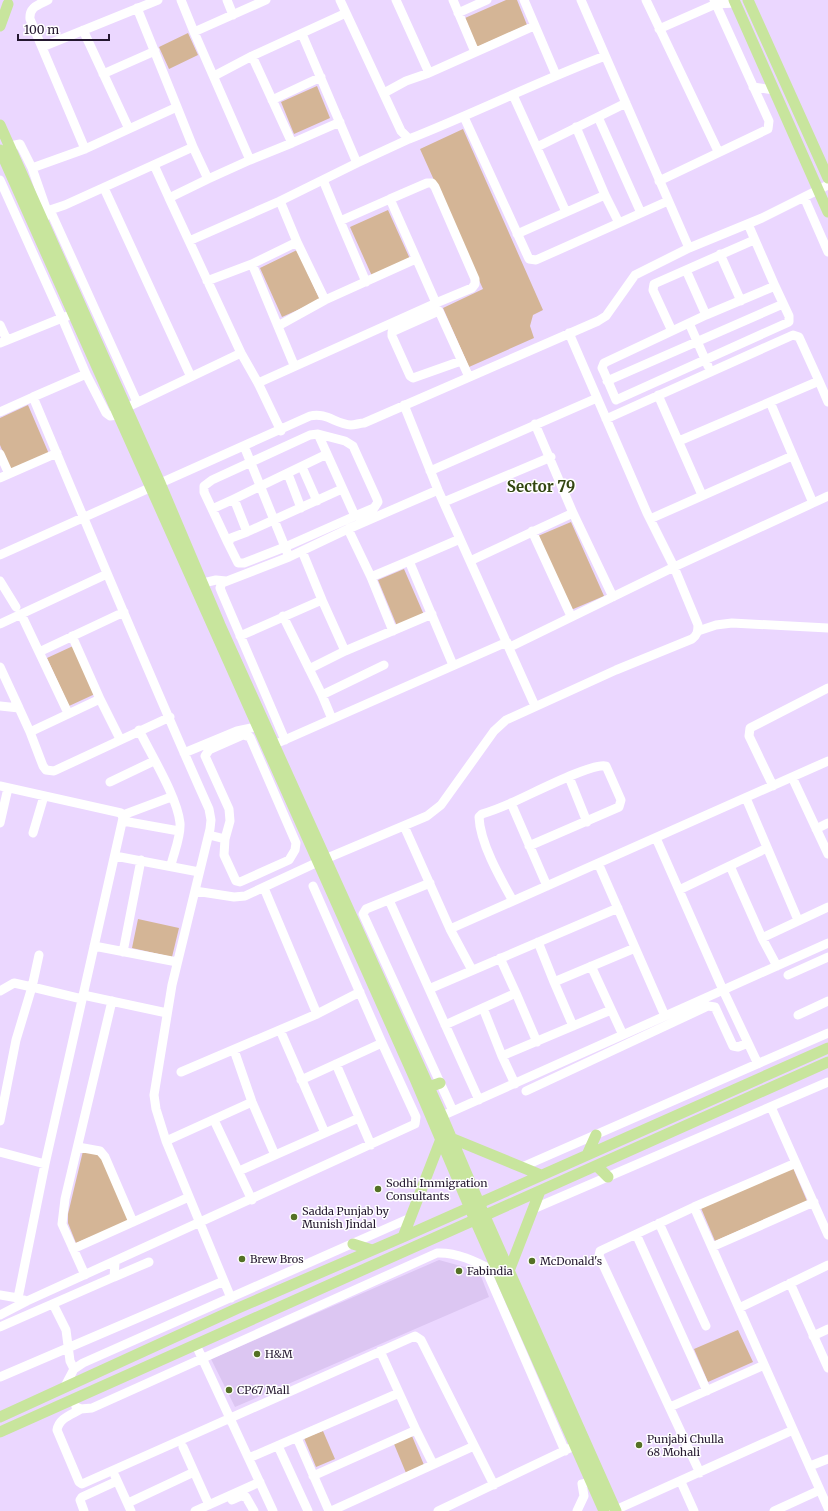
<svg xmlns="http://www.w3.org/2000/svg" width="828" height="1511" font-family="Merriweather,serif">
	<style>
		.built { fill: #dcc6f2 }
		.green { fill: #d4b596 }
		.lines { fill: none; stroke-linecap: round; stroke-linejoin: round }
		.minor { stroke: #fff; stroke-width: 9 }
		.major { stroke: #c8e59d; stroke-width: 11 }
		.poi-dot { fill: #547125; stroke: #fff; stroke-width: 1.5 }
		.labels { text-anchor: middle; dominant-baseline: central; stroke-width: 3; stroke-linejoin: round; paint-order: stroke }
		.poi-label { font-size: 11px; fill: #24172f; stroke: #fff; text-anchor: start }
		.district-label { font-size: 15px; font-weight: bold; fill: #334612; stroke: #fff }
	</style>
	<rect width="100%" height="100%" fill="#ebd7ff"/>
	<!-- built -->
	<path class="built" d="M439,1260L479,1271L489,1297L235,1407L211,1359Z"/>
	<!-- green -->
	<path class="green" d="M506,0H517L527,25L477,47L465,18Z
		M188,33L198,55L169,69L159,47Z
		M317,86L330,118L294,134L281,102Z
		M463,129L543,310L533,315L530,326L534,338L469,367L443,308L483,289L420,149Z
		M388,210L410,259L372,276L350,227Z
		M297,250L320,300L282,317L260,268Z
		M28,405L49,454L11,471L0,445V418Z
		M571,522L604,596L571,610L538,536Z
		M404,569L424,615L397,626L378,580Z
		M73,646L95,694L69,706L47,658Z
		M138,919L179,928L172,957L132,948Z
		M83,1151L98,1154L103,1158L129,1221L76,1243L68,1223V1214Z
		M793,1168L807,1201L715,1241L701,1208Z
		M738,1330L753,1362L708,1382L694,1349Z
		M323,1431L335,1459L316,1467L304,1438Z
		M412,1436L424,1465L406,1473L394,1444Z"/>
	<g class="lines">
		<!-- minor -->
		<path class="minor" d="M48,0C38,5 29,7 30,19L85,149
			M181,0L194,32
			M227,0L233,15
			M340,0L401,131L409,139C475,113 539,81 605,56
			M396,0L429,73
			M453,0L475,52
			M524,0L556,75
			M581,0L689,248
			M646,0L718,151
			M137,8L177,107
			M458,13L487,0
			M659,29L716,4L735,3
			M83,30L129,129
			M302,34L357,163L409,139
			M42,47L158,0
			M252,56L346,13
			M103,74L155,51
			M214,76L252,56L292,143L250,160L194,32L266,0
			M753,87L774,90
			M384,93L406,81L429,73L534,26
			M513,95L566,212
			M272,100L321,77
			M464,117L529,259L536,260L668,201
			M598,117L641,213
			M292,143L340,122
			M537,147L626,103
			M6,151L15,145L20,144L32,168L85,149L177,107L193,147L208,179L250,160
			M154,165L169,198L208,179
			M32,168L47,211L46,216
			M0,180L62,318L73,314
			M659,181L768,129L769,121L714,0
			M104,188L191,377
			M605,195L619,223
			M804,197L828,252
			M169,198L189,241L280,201L357,163
			M390,199L427,183H432L435,187L475,279V284L472,288L436,303
			M280,201L297,242L252,264L294,365
			M50,210L137,402
			M47,211L65,205L193,147
			M340,221L366,282
			M748,224L775,286L706,315L604,363L602,368L604,372L616,400L789,322V316L775,286
			M517,234L605,195L576,127
			M189,241L241,353L258,383
			M720,254L741,301
			M686,270L706,315
			M207,281L252,264
			M325,300L416,259
			M689,323L708,366
			M0,325L7,340
			M278,326L325,300L297,242
			M672,331L653,290L654,284L754,240
			M0,343L62,318L86,374L33,397
			M461,361L413,378L410,376L392,336V332L439,311L469,377
			M86,374L106,413L110,416L119,415
			M607,381L783,304
			M819,381L828,402
			M658,395L702,495
			M132,405L241,353
			M404,405L438,490L535,706
			M0,412L33,397C91,535 148,673 209,809L211,820L210,829L172,985L154,1095L156,1109L166,1141L231,1298
			M606,419L793,335L799,337L819,381L679,441
			M535,424L573,513L613,597
			M281,431L258,383L436,303L390,199L340,221L323,180
			M318,434L345,441L353,446L377,499L378,502L374,508L355,516
			M0,454L9,474
			M302,467L317,501
			M430,471L597,398
			M288,474L301,508
			M0,478L57,453
			M234,499L327,454
			M444,502L551,457
			M813,503L828,496
			M212,509L234,499L247,532L231,538L228,543L238,563H244L285,547L244,446
			M650,519L792,456
			M348,529L371,577L409,561
			M532,531L571,616
			M247,532L342,489
			M228,543L204,492V486L212,480L310,435L318,434L355,516L285,547L289,557
			M0,555L310,416C326,412 336,424 351,425C355,425 360,423 364,423L598,321L606,316L635,275L689,248L762,218L828,185
			M470,561L573,513
			M371,577L393,631
			M0,581L16,607
			M203,583L216,580L226,581
			M322,600L345,651
			M21,614L68,713
			M283,616L322,695L332,719
			M0,624L107,574
			M698,631L716,625L732,623L828,628
			M240,636L322,600L302,551
			M510,647L674,567L813,503L770,402
			M39,652L124,612
			M453,665L409,561L460,539
			M0,667L19,708L0,706
			M309,669L345,651L432,614
			M322,695L384,665
			M100,699L120,739
			M19,708L30,732L43,766L46,770L54,771L170,717
			M139,730C151,755 177,796 180,823C181,837 174,852 171,865
			M30,732L100,699L72,636
			M285,740L222,593L220,588L222,583L289,557L348,529L438,490
			M280,742L507,642
			M184,753L237,731L256,727
			M569,777L587,822
			M792,777L828,854
			M110,782L154,761
			M0,786L121,813L123,818L45,1164L18,1298L27,1301L415,1124L416,1117L382,1043L313,886
			M773,786L749,736L750,728L828,688
			M746,798L798,920
			M511,803L547,886
			M123,815L171,797
			M123,821L179,831
			M0,823L8,788
			M404,826L450,929L828,761
			M816,829L828,823
			M33,833L44,796
			M209,835L225,839L224,855L236,881L240,882L289,860L295,850L296,843L250,737L243,735L209,750L205,756L229,809L230,821L225,839
			M656,838L723,990L758,1064
			M115,856L199,872
			M598,863L665,1016
			M730,866L762,938L828,907
			M430,883L366,909L363,914L453,1111
			M264,888L317,1014L360,992
			M679,890L767,848
			M195,891L234,897L245,896L318,862L427,816L441,805L494,731L506,720L616,670L692,639C697,635 698,632 698,625L674,567L647,513L569,333
			M389,900L479,1100
			M513,901C500,878 480,843 479,817L482,814C492,811 502,807 511,803C528,796 592,762 606,766L621,800L619,807L529,846
			M450,929L472,970
			M762,938L777,966
			M538,942L554,982L635,948
			M94,946L177,962
			M123,952L141,860
			M591,966L623,1035
			M788,975L828,957
			M554,982L573,1026
			M429,989L618,908
			M0,991L14,983L32,987L39,955
			M516,993L537,1042
			M83,995L167,1013
			M483,1008L502,1056L611,1010
			M798,1015L828,1001
			M445,1025L516,993L500,958
			M280,1030L325,1133
			M234,1050L252,1102L275,1155
			M502,1056L515,1084
			M336,1064L371,1145
			M181,1072L317,1014
			M301,1080L382,1043
			M526,1091L708,1006L715,1007L733,1046L738,1047L748,1043
			M771,1107L828,1235
			M442,1116L828,943
			M214,1120L252,1200
			M0,1121L16,1040L32,987L82,999
			M166,1141L252,1102
			M78,1147L100,1151L105,1157L133,1222
			M0,1152L45,1164
			M522,1167L828,1033
			M239,1171L359,1118
			M694,1207L828,1508
			M533,1209L828,1082
			M659,1223L706,1326
			M636,1234L707,1391
			M712,1247L814,1202
			M73,1249L189,1197
			M485,1267L565,1451
			M85,1275L62,1224L65,1199L112,1001
			M114,1277L149,1262
			M790,1283L828,1368
			M0,1295L18,1298
			M53,1304L66,1330L70,1361L74,1369
			M739,1308L828,1265
			M0,1315L27,1301
			M0,1327L114,1277L115,1263
			M813,1336L828,1329
			M196,1345L273,1511
			M380,1351L416,1430L433,1464
			M0,1377L224,1281
			M65,1386L74,1369L83,1363L410,1218
			M76,1407L81,1409L92,1408L437,1253C460,1252 480,1264 500,1274
			M670,1407L764,1365
			M81,1409C71,1415 59,1418 57,1430L79,1482L82,1484L415,1336L421,1340L494,1485
			M297,1438L329,1511
			M278,1446L308,1511
			M183,1447L209,1505
			M249,1458L399,1393
			M810,1466L828,1459
			M700,1473L599,1256L600,1251L694,1207L796,1163
			M115,1476L131,1511
			M313,1476L416,1430
			M681,1482L694,1511
			M232,1500L241,1496L246,1497L254,1511
			M128,1503L194,1472
			M84,1511L80,1500L82,1497L117,1481
			M195,1511L260,1482
			M331,1511L474,1446
			M438,1511L570,1448
			M577,1511L584,1496L582,1484L597,1481
			M613,1511L793,1430
			M774,1511L820,1490"/>
		<!-- major -->
		<path class="major" d="M734,0L828,212
			M748,0L828,178
			M0,26L8,4
			M0,125L160,483L220,625L442,1116L479,1203L616,1511
			M0,150L415,1079L475,1220L604,1511
			M429,1087L440,1083
			M451,1138L541,1175
			M587,1155L596,1135
			M597,1166L608,1177
			M403,1237L441,1139
			M353,1244L372,1250
			M509,1271L540,1191
			M0,1417L236,1309L403,1237L828,1048
			M0,1432L828,1062"/>
	</g>
	<!-- markers -->
	<g class="poi-dot">
		<circle cx="378" cy="1189" r="4"/>
		<circle cx="294" cy="1217" r="4"/>
		<circle cx="242" cy="1259" r="4"/>
		<circle cx="532" cy="1261" r="4"/>
		<circle cx="459" cy="1271" r="4"/>
		<circle cx="257" cy="1354" r="4"/>
		<circle cx="229" cy="1390" r="4"/>
		<circle cx="639" cy="1445" r="4"/>
	</g>
	<g class="labels">
		<!-- poi labels -->
		<g class="poi-label">
			<text x="386" y="1183">Sodhi Immigration<tspan x="386" dy="13">Consultants</tspan></text>
			<text x="302" y="1211">Sadda Punjab by<tspan x="302" dy="13">Munish Jindal</tspan></text>
			<text x="250" y="1259">Brew Bros</text>
			<text x="540" y="1261">McDonald's</text>
			<text x="467" y="1271">Fabindia</text>
			<text x="265" y="1354">H&amp;M</text>
			<text x="237" y="1390">CP67 Mall</text>
			<text x="647" y="1439">Punjabi Chulla<tspan x="647" dy="13">68 Mohali</tspan></text>
		</g>
		<!-- district labels -->
		<g class="district-label">
			<text x="541" y="486">Sector 79</text>
		</g>
	</g>
	<!-- scale -->
	<path d="M18 34v6h91v-6" fill="none" stroke="#24172f" stroke-width="2"/>
	<text x="24" y="34" font-size="12" fill="#24172f" stroke="#ffffff" stroke-width="3" paint-order="stroke">100 m</text>
</svg>
